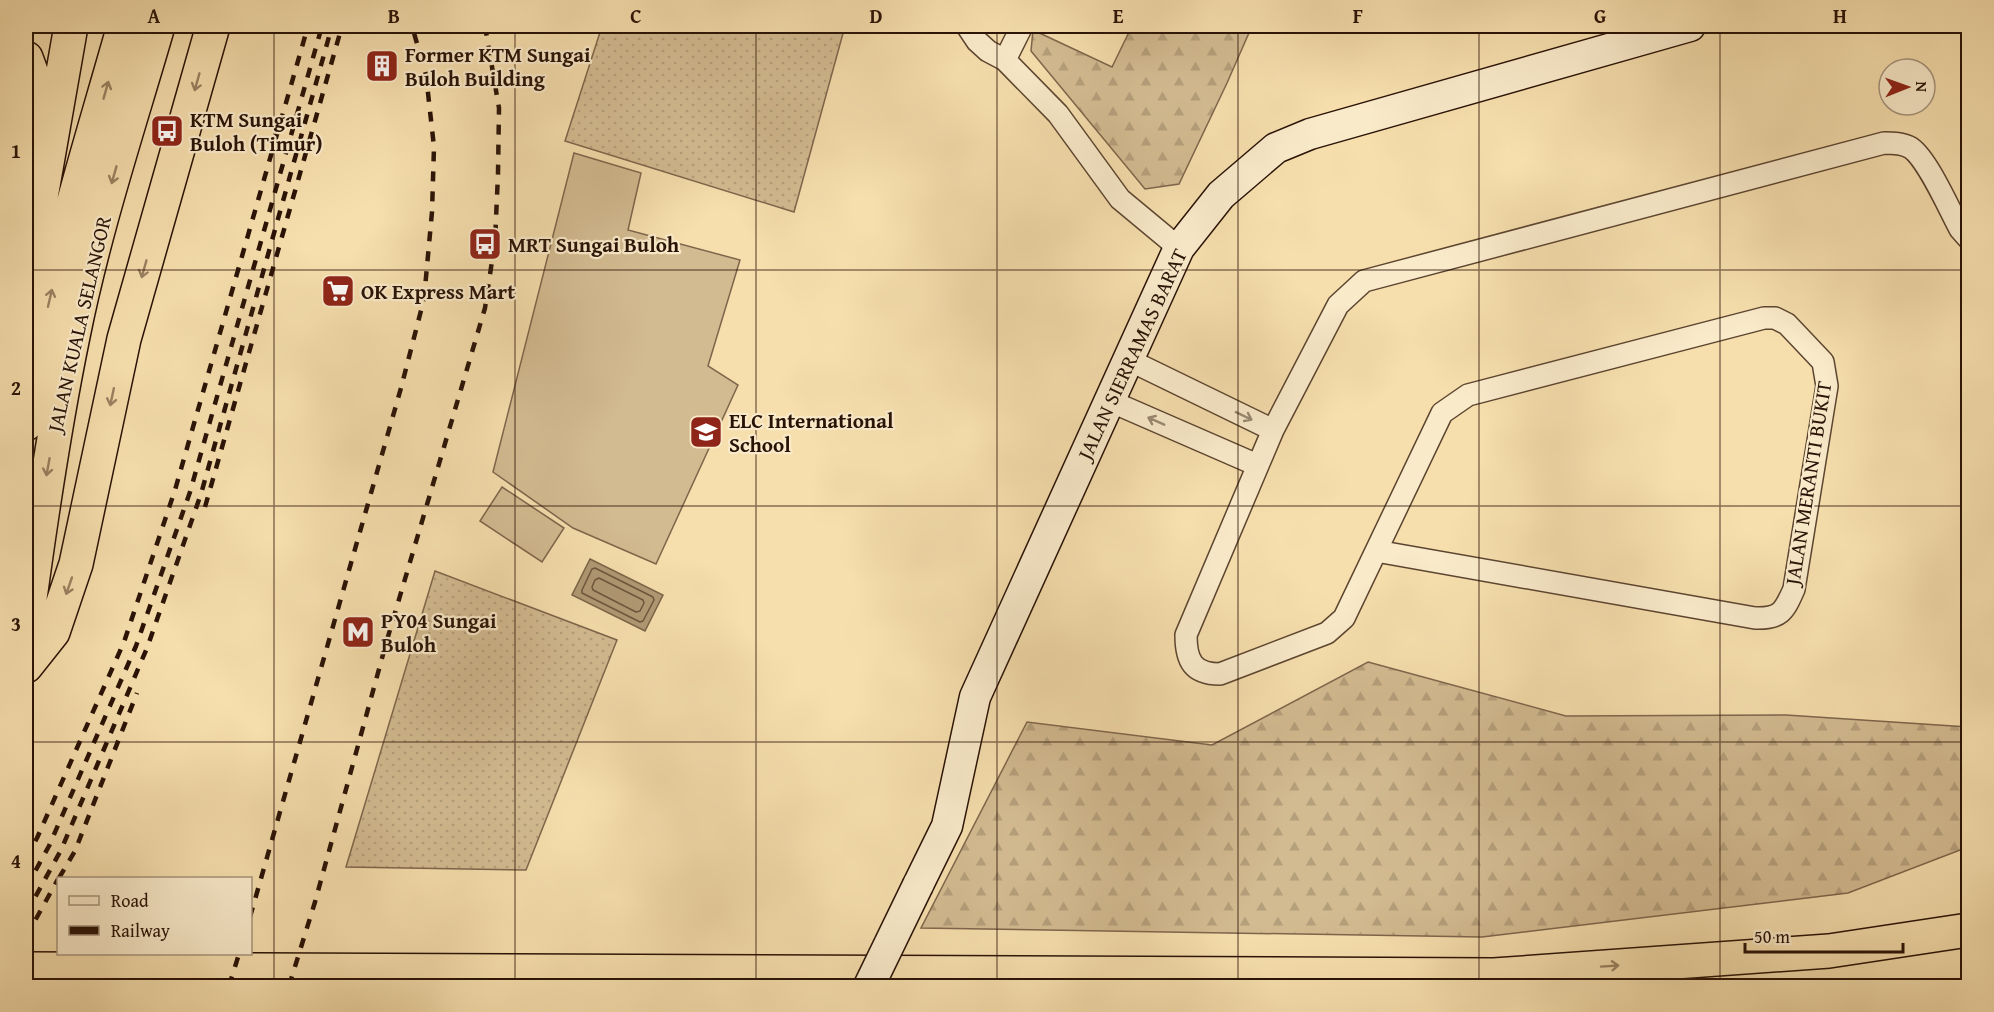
<svg xmlns="http://www.w3.org/2000/svg" width="1994" height="1012" font-family="'Gentium Book Plus',serif">
	<style>
		.grass { fill: url(#grass-dots); stroke: #7e664c; stroke-width: 1.5 }
		.forest { fill: url(#forest-firs); stroke: #7e664c; stroke-width: 1.5 }
		.pitch { fill: #d3bb91; stroke: #7e664c; stroke-width: 1.5 }
		.water { fill: #b09974; stroke: #7a6348; stroke-width: 1.5 }
		.lines { fill: none; stroke-linecap: round; stroke-linejoin: round }
		.shore { stroke: #6c563d; stroke-width: 1.5 }
		.street-casing { stroke: #5c4530; stroke-width: 24 }
		.secondary-casing { stroke: #291206; stroke-width: 33 }
		.highway-casing { stroke: #291206; stroke-width: 36 }
		.street { stroke: #f9eaca; stroke-width: 21 }
		.secondary { stroke: #f9eaca; stroke-width: 30 }
		.highway { stroke: #f6dead; stroke-width: 33 }
		.rail { stroke: #291206; stroke-width: 4.5; stroke-dasharray: 10 10; stroke-linecap: butt }
		.secondary-bridge-casing { stroke: #291206; stroke-width: 33; stroke-linecap: butt }
		.secondary-bridge { stroke: #f9eaca; stroke-width: 30 }
		.oneway { stroke: #9a8262 }
		.oneway2 { stroke: #9b8972 }
		.grid { fill: none; stroke: #291206; stroke-width: 1.5; stroke-opacity: 0.55 }
		.labels { text-anchor: middle; dominant-baseline: central; stroke-width: 4.5; stroke-linejoin: round; paint-order: stroke }
		.poi-label { font-size: 21px; font-weight: bold; fill: #291206; stroke: #f9eaca; text-anchor: start }
		.street-label { font-size: 21px; fill: #291206; stroke: #f9eaca }
		.neatline { fill: none; stroke: #291206; stroke-width: 2 }
		.grid-label { font-size: 20px; text-anchor: middle; font-weight: bold; fill: #291206 }
	</style>
	<defs>
		<pattern id="grass-dots" width="8" height="8" patternUnits="userSpaceOnUse" patternTransform="scale(1.5)"><rect width="8" height="8" fill="#d3bb91"/><path d="M2 2h.1M6 6h.1" fill="none" stroke="#b5a07c" stroke-width="1.8" stroke-linecap="round"/></pattern>
		<pattern id="forest-firs" width="22" height="20" patternUnits="userSpaceOnUse" patternTransform="scale(1.5)"><rect width="22" height="20" fill="#d3bb91"/><path d="M5 1l3.5 6h-7zM16 11l3.5 6h-7z" fill="#b5a07c"/></pattern>
	</defs>
	<rect width="100%" height="100%" fill="#f6dead"/>
	<filter id="stains"><feTurbulence type="fractalNoise" baseFrequency=".00333" numOctaves="4"/><feColorMatrix values="0 0 0 0 .2 0 0 0 0 .09 0 0 0 0 .02 0 0 0 .5 -.17"/></filter>
	<radialGradient id="worn" r=".72"><stop offset=".6" stop-color="#630" stop-opacity="0"/><stop offset="1" stop-color="#630" stop-opacity=".3"/></radialGradient>
	<!-- grass -->
	<path class="grass" d="M602,26H845L794,212L565,141Z
		M435,571L617,640L526,870L346,867Z"/>
	<!-- forest -->
	<path class="forest" d="M1132,26H1252L1227,83L1179,184L1145,189L1031,51L1033,30L1112,67Z
		M1368,662L1566,716L1786,715L1968,727V847L1848,893L1482,937L921,928L1027,722L1212,745Z"/>
	<!-- pitch -->
	<path class="pitch" d="M574,153L641,173L628,230L740,260L708,366L738,385L656,564L573,528L493,472Z
		M502,487L564,528L542,562L480,521Z"/>
	<!-- water -->
	<path class="water" d="M590,559L663,595L645,631L572,595Z"/>
	<g class="lines">
		<!-- shore -->
		<path class="shore" d="M595,568L653,597L654,600L643,621L640,622L582,593V590L592,569Z
			M599,578L643,600L644,603L640,611L636,612L593,590L592,587L595,580Z"/>
		<defs>
			<path id="street" d="M967,26L977,41L988,51L1005,60L1058,114L1120,199L1179,248
				M1005,60L1022,26
				M1129,360L1273,430
				M1110,401L1257,465
				M1376,551L1755,618C1780,619 1784,612 1794,589L1827,386L1823,362L1787,324L1775,318H1764L1468,395L1442,413L1344,618L1327,633L1220,674C1193,674 1186,661 1186,635L1273,430L1338,305L1364,281L1884,143C1893,143 1903,143 1911,148C1928,160 1949,209 1960,229L1968,238"/>
			<path id="secondary" d="M918,885L947,826L975,697L1179,248L1221,195L1276,148L1310,134L1690,26"/>
			<path id="highway" d="M26,58L33,77L48,132
				M26,283L71,26
				M26,424C44,288 87,157 124,26
				M26,628C39,530 53,433 73,336C94,231 128,129 158,26
				M26,666L53,632L76,564L124,339L213,26
				M26,969L1494,975L1829,951L1968,930"/>
		</defs>
		<!-- street casing -->
		<use href="#street" class="street-casing"/>
		<!-- secondary casing -->
		<use href="#secondary" class="secondary-casing"/>
		<!-- highway casing -->
		<use href="#highway" class="highway-casing"/>
		<!-- street -->
		<use href="#street" class="street"/>
		<!-- secondary -->
		<use href="#secondary" class="secondary"/>
		<!-- highway -->
		<use href="#highway" class="highway"/>
		<!-- rail -->
		<path class="rail" d="M205,507L342,26
			M26,859L37,838L124,642L175,490L308,26
			M59,878L75,851L137,693
			M26,888L49,846L136,646L190,492L322,26
			M26,914L61,850L147,648L201,494L332,26
			M250,917L401,388L424,299L432,212L434,147L426,75L412,26
			M26,937L58,879
			M229,986L239,954
			M289,986L315,902L387,640L485,308L495,241L498,174L499,108L485,26"/>
		<defs>
			<path id="secondary-bridge" d="M869,986L918,885"/>
		</defs>
		<!-- secondary-bridge casing -->
		<use href="#secondary-bridge" class="secondary-bridge-casing"/>
		<!-- secondary-bridge -->
		<use href="#secondary-bridge" class="secondary-bridge"/>
	</g>
	<!-- one-way arrows -->
	<defs><path id="oneway-shaft" d="M-6 0H5M1.5-3L5.5 0L1.5 3" fill="none" stroke-width="1.6" stroke-linecap="round" stroke-linejoin="round" transform="scale(1.5)"/></defs>
	<g class="oneway">
		<use href="#oneway-shaft" transform="translate(197 82) rotate(106)"/>
		<use href="#oneway-shaft" transform="translate(106 90) rotate(-74)"/>
		<use href="#oneway-shaft" transform="translate(114 175) rotate(106)"/>
		<use href="#oneway-shaft" transform="translate(144 269) rotate(106)"/>
		<use href="#oneway-shaft" transform="translate(50 298) rotate(-77)"/>
		<use href="#oneway-shaft" transform="translate(112 397) rotate(102)"/>
		<use href="#oneway-shaft" transform="translate(48 467) rotate(100)"/>
		<use href="#oneway-shaft" transform="translate(69 586) rotate(109)"/>
		<use href="#oneway-shaft" transform="translate(1610 966) rotate(-4)"/>
	</g>
	<g class="oneway2">
		<use href="#oneway-shaft" transform="translate(1244 416) rotate(26)"/>
		<use href="#oneway-shaft" transform="translate(1156 421) rotate(-156)"/>
	</g>
	<!-- grid -->
	<path class="grid" d="M274,26V986M515,26V986M756,26V986M997,26V986M1238,26V986M1479,26V986M1720,26V986M26,270H1968M26,506H1968M26,742H1968"/>
	<!-- icons -->
	<defs>
		<symbol id="building-square" viewBox="-11 -11 22 22"><rect x="-9" y="-9" width="18" height="18" rx="4" fill="#8f2418" stroke="#f9eaca"/><path d="M-4-6H4V6H1V3H-1V6H-4ZM-2.5-4.3h1.7v1.8h-1.7ZM.8-4.3h1.7v1.8H.8ZM-2.5-1h1.7V.8h-1.7ZM.8-1h1.7V.8H.8Z" fill="#fff"/></symbol>
		<symbol id="bus-square" viewBox="-11 -11 22 22"><rect x="-9" y="-9" width="18" height="18" rx="4" fill="#8f2418" stroke="#f9eaca"/><path d="M-5-6H5V4H4V6H2V4H-2V6H-4V4H-5ZM-3.5-4V0h7V-4ZM-3.5 1.2v1.5H-2V1.2ZM2 1.2v1.5H3.5V1.2Z" fill="#fff"/></symbol>
		<symbol id="supermarket-square" viewBox="-11 -11 22 22"><rect x="-9" y="-9" width="18" height="18" rx="4" fill="#8f2418" stroke="#f9eaca"/><path d="M-6-5.5h2.5l.6 2H6L4.5 2H-2.5L-4.4-4H-6ZM-1.5 3.2a1.3 1.3 0 1 0 .1 0ZM3 3.2a1.3 1.3 0 1 0 .1 0Z" fill="#fff"/></symbol>
		<symbol id="school-square" viewBox="-11 -11 22 22"><rect x="-9" y="-9" width="18" height="18" rx="4" fill="#8f2418" stroke="#f9eaca"/><path d="M0-5L7-2L0 1L-7-2ZM-4 1L0 2.5L4 1V4Q0 6-4 4Z" fill="#fff"/></symbol>
		<symbol id="metro-square" viewBox="-11 -11 22 22"><rect x="-9" y="-9" width="18" height="18" rx="4" fill="#8f2418" stroke="#f9eaca"/><path d="M-5.5 5V-5H-3L0 0L3-5H5.5V5H3V-.5L0 4L-3-.5V5Z" fill="#fff"/></symbol>
	</defs>
	<g fill-rule="evenodd">
		<use href="#building-square" x="363" y="47" width="38" height="38"/>
		<use href="#bus-square" x="148" y="112" width="38" height="38"/>
		<use href="#bus-square" x="466" y="225" width="38" height="38"/>
		<use href="#supermarket-square" x="319" y="272" width="38" height="38"/>
		<use href="#school-square" x="687" y="413" width="38" height="38"/>
		<use href="#metro-square" x="339" y="613" width="38" height="38"/>
	</g>
	<g class="labels">
		<!-- poi labels -->
		<g class="poi-label">
			<text x="405" y="54">Former KTM Sungai<tspan x="405" dy="24">Buloh Building</tspan></text>
			<text x="190" y="119">KTM Sungai<tspan x="190" dy="24">Buloh (Timur)</tspan></text>
			<text x="508" y="244">MRT Sungai Buloh</text>
			<text x="361" y="291">OK Express Mart</text>
			<text x="729" y="420">ELC International<tspan x="729" dy="24">School</tspan></text>
			<text x="381" y="620">PY04 Sungai<tspan x="381" dy="24">Buloh</tspan></text>
		</g>
		<!-- street labels -->
		<g class="street-label">
			<text transform="translate(79 324) rotate(-77)">JALAN KUALA SELANGOR</text>
			<text transform="translate(1132 354) rotate(-65)">JALAN SIERRAMAS BARAT</text>
			<text transform="translate(1808 483) rotate(-81)">JALAN MERANTI BUKIT</text>
		</g>
	</g>
	<!-- margin -->
	<rect width="1994" height="1012" fill="none" stroke="#f6dead" stroke-width="66"/>
	<!-- legend -->
	<rect x="57" y="877" width="195" height="78" fill="#f9eaca" stroke="#a6947c" stroke-width="1.5"/>
	<rect x="69" y="896" width="30" height="9" fill="#f9eaca" stroke="#a6947c" stroke-width="1.5"/>
	<text x="111" y="907" font-size="18" fill="#291206">Road</text>
	<rect x="69" y="926" width="30" height="9" fill="#291206" stroke="#a6947c" stroke-width="1.5"/>
	<text x="111" y="937" font-size="18" fill="#291206">Railway</text>
	<!-- north arrow -->
	<g transform="translate(1907 87) rotate(89)"><circle r="28" fill="#f9eaca" stroke="#a6947c" stroke-width="1.5"/>
	<path d="M0-4.5L10 22L0 15L-10 22Z" fill="#8f2418"/>
	<text y="-9" font-size="16" font-weight="bold" text-anchor="middle" fill="#291206">N</text>
	</g>
	<!-- scale -->
	<path d="M1745 943v9h158v-9" fill="none" stroke="#291206" stroke-width="3"/>
	<text x="1754" y="943" font-size="18" fill="#291206" stroke="#f9eaca" stroke-width="4.5" paint-order="stroke">50 m</text>
	<rect x="33" y="33" width="1928" height="946" class="neatline"/>
	<g class="grid-label">
		<text x="154" y="23">A</text>
		<text x="394" y="23">B</text>
		<text x="636" y="23">C</text>
		<text x="876" y="23">D</text>
		<text x="1118" y="23">E</text>
		<text x="1358" y="23">F</text>
		<text x="1600" y="23">G</text>
		<text x="1840" y="23">H</text>
		<text x="16" y="158">1</text>
		<text x="16" y="395">2</text>
		<text x="16" y="631">3</text>
		<text x="16" y="868">4</text>
	</g>
	<rect width="100%" height="100%" filter="url(#stains)"/>
	<rect width="100%" height="100%" fill="url(#worn)"/>
</svg>
